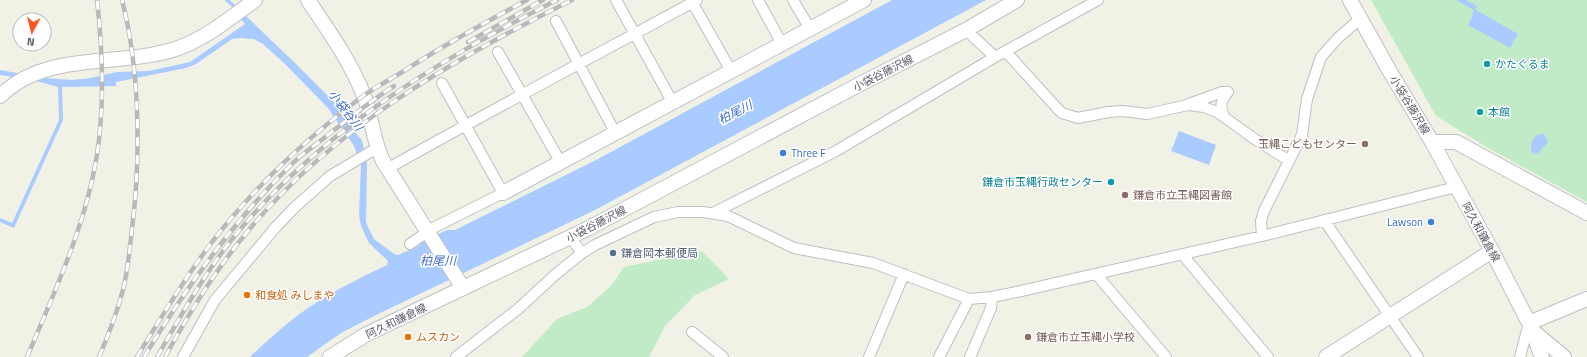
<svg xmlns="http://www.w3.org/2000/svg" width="1587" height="357" font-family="'Titillium Web','Noto Sans JP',sans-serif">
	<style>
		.green { fill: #c1ebc7 }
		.water { fill: #a9cbff }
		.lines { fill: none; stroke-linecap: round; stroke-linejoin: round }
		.stream { stroke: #a9cbff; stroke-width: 3.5 }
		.street-casing { stroke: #bebfc6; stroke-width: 12 }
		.secondary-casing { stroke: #bec1c8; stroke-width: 16 }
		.street { stroke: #fff; stroke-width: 10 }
		.secondary { stroke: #fff; stroke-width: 14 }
		.rail-casing { stroke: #b9b9bb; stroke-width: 4.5 }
		.rail { stroke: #fff; stroke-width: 3; stroke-dasharray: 9; stroke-linecap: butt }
		.culture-dot { fill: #0f9aa8; stroke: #fff; stroke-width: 1.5 }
		.education-dot { fill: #8d6e63; stroke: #fff; stroke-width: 1.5 }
		.shop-dot { fill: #3f7fe0; stroke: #fff; stroke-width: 1.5 }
		.service-dot { fill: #5c6f8a; stroke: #fff; stroke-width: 1.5 }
		.food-dot { fill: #e8710a; stroke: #fff; stroke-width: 1.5 }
		.labels { text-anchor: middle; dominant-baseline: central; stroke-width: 3; stroke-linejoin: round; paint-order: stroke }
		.culture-label { font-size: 11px; fill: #0d838f; stroke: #fff; text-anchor: start }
		.street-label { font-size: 11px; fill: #5d6068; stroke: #fff }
		.education-label { font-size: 11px; fill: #785e54; stroke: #fff; text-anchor: start }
		.shop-label { font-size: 11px; fill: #366cbe; stroke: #fff; text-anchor: start }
		.service-label { font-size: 11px; fill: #4e5e75; stroke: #fff; text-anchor: start }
		.food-label { font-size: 11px; fill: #c56008; stroke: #fff; text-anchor: start }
		.water-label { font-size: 12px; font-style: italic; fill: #3d6dd1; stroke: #fff }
	</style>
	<rect width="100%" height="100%" fill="#f1f1e6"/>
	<!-- green -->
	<path class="green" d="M1371,0H1587V202L1490,149L1436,116Z
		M702,251L729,279L695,295L665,326L649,357H522L557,319L587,307L610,287L624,267Z"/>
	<!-- water -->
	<path class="water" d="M892,0H986L595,210L378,314L341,333L307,357H250C270,338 291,319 314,304C337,289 362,277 387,265L388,261L369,243L361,226L359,215L361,166L354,146L328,108L286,65L263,44L254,39L241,38L232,39L196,64L186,68L116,82V86L62,87L63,120L14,228L0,222V218L12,223L59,120L58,87L33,80L0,75V70L46,78L72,80L91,78L117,72L149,71L190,62L245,24L232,9L237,5L246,16L295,63L334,102L358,136L362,140L367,164L366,223L374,239L394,254L398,255L419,246L421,242L447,230H455L598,159Z
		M1456,0H1466L1477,6L1476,10L1518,34L1510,48L1468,25L1473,15L1472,14L1474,10Z
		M1179,131L1216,145L1209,165L1171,151Z
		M1540,134H1544L1548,142L1538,153L1534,154L1531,150C1530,143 1533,136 1540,134Z"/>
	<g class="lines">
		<!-- stream -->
		<path class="stream" d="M227,0L237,9"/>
		<defs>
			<path id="street" d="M616,0L673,103
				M691,0L731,71
				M758,0L782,44
				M793,0L810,29
				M556,21L616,134
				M966,30L995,57
				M498,52L561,163
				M1006,52L1056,107L1062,113L1078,118L1108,112L1123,111L1147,114L1188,105L1204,107L1217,112L1256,140L1288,160
				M1189,104L1222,92H1228
				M1224,117C1220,104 1220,102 1228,92
				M387,169C490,111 594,56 697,0
				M713,213L836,151L995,57L1098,0
				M1324,220L1418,357
				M1262,236L1261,221L1264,211L1302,135L1307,99L1321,57L1338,38L1361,18
				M570,237L582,253
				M410,244L433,228L503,193L442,83
				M1182,254L1268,357
				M1096,274L1166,357
				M692,332L723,357
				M183,357L215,300L275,228L294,208L330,176L377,148
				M456,357L518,309L556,274L582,253L595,245L654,217L678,212H703L728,216L794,248L873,263L969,299L992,297L1021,291L1262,236L1456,187
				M869,357L904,274
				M939,357L969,299
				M970,357L991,308L992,297
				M1520,357L1529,323"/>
			<path id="secondary" d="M308,0C328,30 351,62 364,96C372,117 373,141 383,161L463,288
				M1350,0L1389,70L1432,142L1492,251L1529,323L1542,357
				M0,96C46,51 116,67 172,50C203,41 230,18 255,0
				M1432,142H1456L1587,213
				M503,193L864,0
				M1529,323L1587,299
				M1533,331L1564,357
				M330,357L365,335L394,321L587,229L862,83L966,30L1017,0
				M1326,357L1492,251"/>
		</defs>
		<!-- street casing -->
		<use href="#street" class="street-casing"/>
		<!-- secondary casing -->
		<use href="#secondary" class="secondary-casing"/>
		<!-- street -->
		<use href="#street" class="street"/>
		<!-- secondary -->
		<use href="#secondary" class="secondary"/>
		<defs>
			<path id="rail" d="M468,42L543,0
				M27,357C58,284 93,210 100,130C104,86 102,44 97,0
				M99,357C109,334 118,310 124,286C128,267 130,248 132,229C141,157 140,70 122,0
				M137,357C160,319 183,281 209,246C251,190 307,138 363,96C374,88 387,81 399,74C441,47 484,23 527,0
				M144,357C187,286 234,220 293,163C302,154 314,146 324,138C347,120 369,102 394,86
				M157,357C183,312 209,265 243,226C328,127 442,58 557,0
				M165,357C189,313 216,269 248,231C333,128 454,59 572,0"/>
		</defs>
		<!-- rail casing -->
		<use href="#rail" class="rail-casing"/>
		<!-- rail -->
		<use href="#rail" class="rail"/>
	</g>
	<!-- markers -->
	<g class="culture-dot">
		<circle cx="1487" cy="64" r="4"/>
		<circle cx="1480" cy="112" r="4"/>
		<circle cx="1111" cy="182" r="4"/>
	</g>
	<g class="education-dot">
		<circle cx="1365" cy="144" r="4"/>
		<circle cx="1125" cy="195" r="4"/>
		<circle cx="1028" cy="337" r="4"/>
	</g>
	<g class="shop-dot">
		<circle cx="783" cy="153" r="4"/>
		<circle cx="1431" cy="222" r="4"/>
	</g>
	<circle class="service-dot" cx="613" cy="253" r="4"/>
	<g class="food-dot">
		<circle cx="247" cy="295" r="4"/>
		<circle cx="408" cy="337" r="4"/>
	</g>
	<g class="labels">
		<!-- culture labels -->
		<g class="culture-label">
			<text x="1495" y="64">かたぐるま</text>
			<text x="1488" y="112">本館</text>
			<text x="1103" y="182" text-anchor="end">鎌倉市玉縄行政センター</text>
		</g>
		<!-- street labels -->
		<g class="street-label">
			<text transform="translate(883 73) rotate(-27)">小袋谷藤沢線</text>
			<text transform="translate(1410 105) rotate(59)">小袋谷藤沢線</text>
			<text transform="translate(596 224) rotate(-27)">小袋谷藤沢線</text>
			<text transform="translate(1481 232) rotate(61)">阿久和鎌倉線</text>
			<text transform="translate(396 321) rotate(-26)">阿久和鎌倉線</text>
		</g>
		<!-- education labels -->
		<g class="education-label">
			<text x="1357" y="144" text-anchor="end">玉縄こどもセンター</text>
			<text x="1133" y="195">鎌倉市立玉縄図書館</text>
			<text x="1036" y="337">鎌倉市立玉縄小学校</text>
		</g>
		<!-- shop labels -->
		<g class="shop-label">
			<text x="791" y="153">Three F</text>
			<text x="1423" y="222" text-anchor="end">Lawson</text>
		</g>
		<!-- service labels -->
		<g class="service-label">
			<text x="621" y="253">鎌倉岡本郵便局</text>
		</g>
		<!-- food labels -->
		<g class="food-label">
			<text x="255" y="295">和食処 みしまや</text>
			<text x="416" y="337">ムスカン</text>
		</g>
		<!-- water labels -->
		<g class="water-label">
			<text transform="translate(346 110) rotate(52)">小袋谷川</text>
			<text transform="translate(735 112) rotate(-27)">柏尾川</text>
			<text x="438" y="260">柏尾川</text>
		</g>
	</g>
	<!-- north arrow -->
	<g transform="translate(32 32) rotate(187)"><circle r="19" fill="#ffffff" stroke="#bebfc3"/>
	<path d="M0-3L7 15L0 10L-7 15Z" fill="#fc5622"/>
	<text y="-6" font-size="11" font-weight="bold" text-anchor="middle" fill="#5d6068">N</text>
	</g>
</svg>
